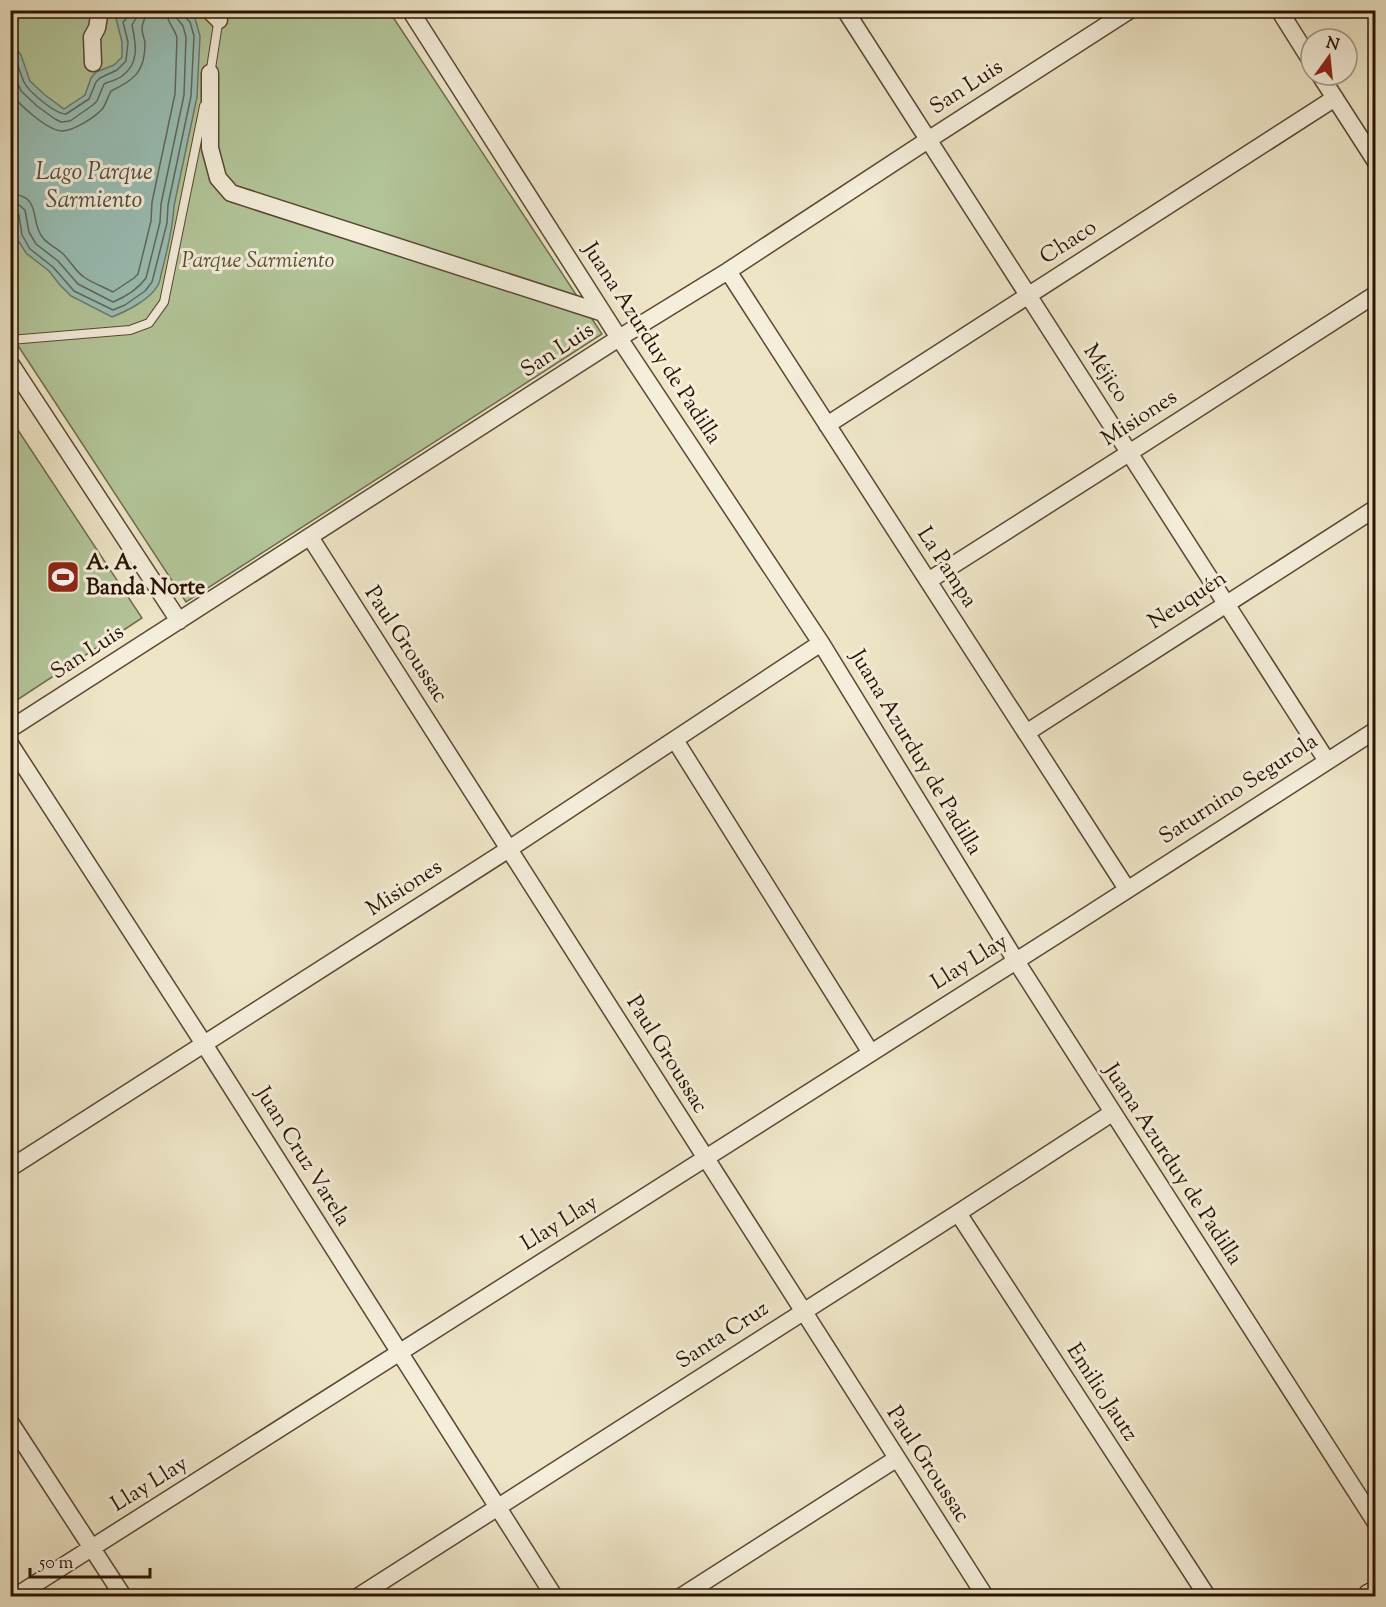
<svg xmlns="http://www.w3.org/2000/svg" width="1386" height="1607" font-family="'Sorts Mill Goudy',serif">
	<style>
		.green { fill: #b3c69a; stroke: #6e6c4d; stroke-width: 1.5 }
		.water { fill: #99bfb6; stroke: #6d7a6d; stroke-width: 1.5 }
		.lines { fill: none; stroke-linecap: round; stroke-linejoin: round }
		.shore { stroke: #62685b; stroke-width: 1.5 }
		.service-casing { stroke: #5b4732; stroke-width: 10 }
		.minor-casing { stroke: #5b4732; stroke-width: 19 }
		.secondary-casing { stroke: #2a1200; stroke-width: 26 }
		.service { stroke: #f4eedb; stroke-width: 8 }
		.minor { stroke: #f4eedb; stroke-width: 16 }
		.secondary { stroke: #f4eedb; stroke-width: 24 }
		.labels { text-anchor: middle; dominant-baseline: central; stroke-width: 6; stroke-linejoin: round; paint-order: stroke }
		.street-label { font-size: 22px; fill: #2a1200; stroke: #f4eedb }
		.park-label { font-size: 22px; font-style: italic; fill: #5a5136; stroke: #f4eedb }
		.poi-label { font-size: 22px; font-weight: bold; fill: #2a1200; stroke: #f4eedb; text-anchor: start }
		.water-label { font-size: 24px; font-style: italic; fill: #514f40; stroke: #f4eedb }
	</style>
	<rect width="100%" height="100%" fill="#eee5c7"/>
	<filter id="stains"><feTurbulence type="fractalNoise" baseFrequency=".00333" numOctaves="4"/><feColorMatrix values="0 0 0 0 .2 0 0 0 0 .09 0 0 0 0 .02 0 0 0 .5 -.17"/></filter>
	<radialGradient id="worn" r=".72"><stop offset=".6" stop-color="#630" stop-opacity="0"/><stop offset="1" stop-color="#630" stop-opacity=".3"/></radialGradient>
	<!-- green -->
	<path class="green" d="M10,11H389L602,334L186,602L11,335Z
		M10,418L142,618L11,704H10Z"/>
	<!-- water -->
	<path class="water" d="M186,11L195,18L200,36L197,97L174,206C173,227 168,247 163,267C161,272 161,280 158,285C151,299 127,311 112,317L71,296L60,285L49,271L26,253L16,237L14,219L10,167L11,41L21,55L30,81L45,95L64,109L85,95L91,78L96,72L114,65L122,57V42L116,18L128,11Z"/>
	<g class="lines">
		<!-- shore -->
		<path class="shore" d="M10,51C18,61 19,71 24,82C29,92 55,114 66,114L89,99L96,82L100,78L117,70L126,61L128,42L123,22L129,16L130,10
			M10,65L21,91L37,106L55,119L61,122L70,121L93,105L97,101L104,84C110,81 117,80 122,76C140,63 136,44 132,25L136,18L138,10
			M10,92C19,105 47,130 62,131C73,131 96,117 103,108C106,103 108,97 111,91C134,80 145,72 145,44C145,39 142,34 142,29C142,23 146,17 147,10
			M10,194C43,195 29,222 43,238C48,244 56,248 62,253C70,260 75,271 84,277C92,283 104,287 113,292L134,278L138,274L151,221L152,202L175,94L177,38C175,28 166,22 166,10
			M10,203L18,204L25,210L29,232L36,244L58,261L78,284L113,302C125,297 138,289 146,278L160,222L161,204L184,95L186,37L183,26L176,17L175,10
			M10,211H15L19,215L22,235L30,249L53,267L74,291L113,310L125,305L145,291L152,282L167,223L168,205L191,96L194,36L190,22L184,16L183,10"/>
		<defs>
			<path id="service" d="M210,75L219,17
				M10,340L130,330L149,323L164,302L204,106"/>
			<path id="minor" d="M209,10L219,20
				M410,10L619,338L821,643L1016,961L1376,1523
				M845,10L1327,761
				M1279,10L1311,61
				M93,63L92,37L97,28L100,10
				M210,73V148L218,178L231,193L603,313
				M1320,75L1376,162
				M728,271L1127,889
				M10,363L179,621
				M827,425L1335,98
				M310,537L985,1596
				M928,581L1129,453L1376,294
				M10,729L619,338L728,271L928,140L1130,10
				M1026,733L1376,508
				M675,740L871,1053
				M10,744L204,1044L554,1596
				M10,1168L509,849L821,643
				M958,1213L1207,1596
				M10,1422L123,1596
				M16,1596L1071,926L1376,730
				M359,1596L958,1213L1112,1113
				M682,1596L896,1459"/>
			<path id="secondary" d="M1370,1596L1376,1593"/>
		</defs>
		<!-- service casing -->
		<use href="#service" class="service-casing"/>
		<!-- minor casing -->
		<use href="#minor" class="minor-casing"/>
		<!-- secondary casing -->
		<use href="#secondary" class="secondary-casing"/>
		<!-- service -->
		<use href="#service" class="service"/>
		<!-- minor -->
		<use href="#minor" class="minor"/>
		<!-- secondary -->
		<use href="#secondary" class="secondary"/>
	</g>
	<!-- icons -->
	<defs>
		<symbol id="stadium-square" viewBox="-11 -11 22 22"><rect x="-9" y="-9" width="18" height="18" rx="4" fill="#8f2418" stroke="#f4eedb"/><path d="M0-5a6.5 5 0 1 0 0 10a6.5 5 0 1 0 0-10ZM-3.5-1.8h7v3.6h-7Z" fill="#fff"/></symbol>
	</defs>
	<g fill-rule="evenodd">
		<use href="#stadium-square" x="44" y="558" width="38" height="38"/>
	</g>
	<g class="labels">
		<!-- street labels -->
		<g class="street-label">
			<text transform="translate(967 88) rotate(-33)">San Luis</text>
			<text transform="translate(1069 243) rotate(-33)">Chaco</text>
			<text transform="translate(651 344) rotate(57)">Juana Azurduy de Padilla</text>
			<text transform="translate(558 351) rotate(-33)">San Luis</text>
			<text transform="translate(1105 374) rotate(57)">Méjico</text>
			<text transform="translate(1140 419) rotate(-33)">Misiones</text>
			<text transform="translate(946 568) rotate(57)">La Pampa</text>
			<text transform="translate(1188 601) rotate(-33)">Neuquén</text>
			<text transform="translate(405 645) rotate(57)">Paul Groussac</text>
			<text transform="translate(88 653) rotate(-33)">San Luis</text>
			<text transform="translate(915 753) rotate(59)">Juana Azurduy de Padilla</text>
			<text transform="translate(1239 790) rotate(-33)">Saturnino Segurola</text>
			<text transform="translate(405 889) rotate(-33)">Misiones</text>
			<text transform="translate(970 963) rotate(-32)">Llay Llay</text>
			<text transform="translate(666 1055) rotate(58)">Paul Groussac</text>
			<text transform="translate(302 1157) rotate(58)">Juan Cruz Varela</text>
			<text transform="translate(1172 1165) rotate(57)">Juana Azurduy de Padilla</text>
			<text transform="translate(560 1224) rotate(-32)">Llay Llay</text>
			<text transform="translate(723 1336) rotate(-33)">Santa Cruz</text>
			<text transform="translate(1101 1393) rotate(57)">Emilio Jautz</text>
			<text transform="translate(927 1465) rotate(57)">Paul Groussac</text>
			<text transform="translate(150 1485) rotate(-32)">Llay Llay</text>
		</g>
		<!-- park labels -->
		<g class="park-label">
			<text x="258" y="262">Parque Sarmiento</text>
		</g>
		<!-- poi labels -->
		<g class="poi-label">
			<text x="86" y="564">A. A.<tspan x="86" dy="25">Banda Norte</tspan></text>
		</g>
		<!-- water labels -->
		<g class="water-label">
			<text x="94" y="173">Lago Parque<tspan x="94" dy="28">Sarmiento</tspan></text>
		</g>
	</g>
	<!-- margin -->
	<rect width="1386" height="1607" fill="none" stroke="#eee5c7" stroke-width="36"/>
	<rect x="12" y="12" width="1362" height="1583" fill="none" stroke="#2a1200" stroke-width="3"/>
	<rect x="18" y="18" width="1350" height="1571" fill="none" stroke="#2a1200" stroke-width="1.5"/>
	<!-- north arrow -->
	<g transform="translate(1329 57) rotate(15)"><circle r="28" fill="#f4eedb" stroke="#a39683" stroke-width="1.5"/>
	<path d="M0-4.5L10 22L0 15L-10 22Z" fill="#8f2418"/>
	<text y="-9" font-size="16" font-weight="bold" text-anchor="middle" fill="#2a1200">N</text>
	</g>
	<!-- scale -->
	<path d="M30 1568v9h120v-9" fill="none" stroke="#2a1200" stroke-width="3"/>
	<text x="39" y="1568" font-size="18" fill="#2a1200" stroke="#f4eedb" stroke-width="4.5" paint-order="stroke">50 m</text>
	<rect width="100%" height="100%" filter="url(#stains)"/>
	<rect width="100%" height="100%" fill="url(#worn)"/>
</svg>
